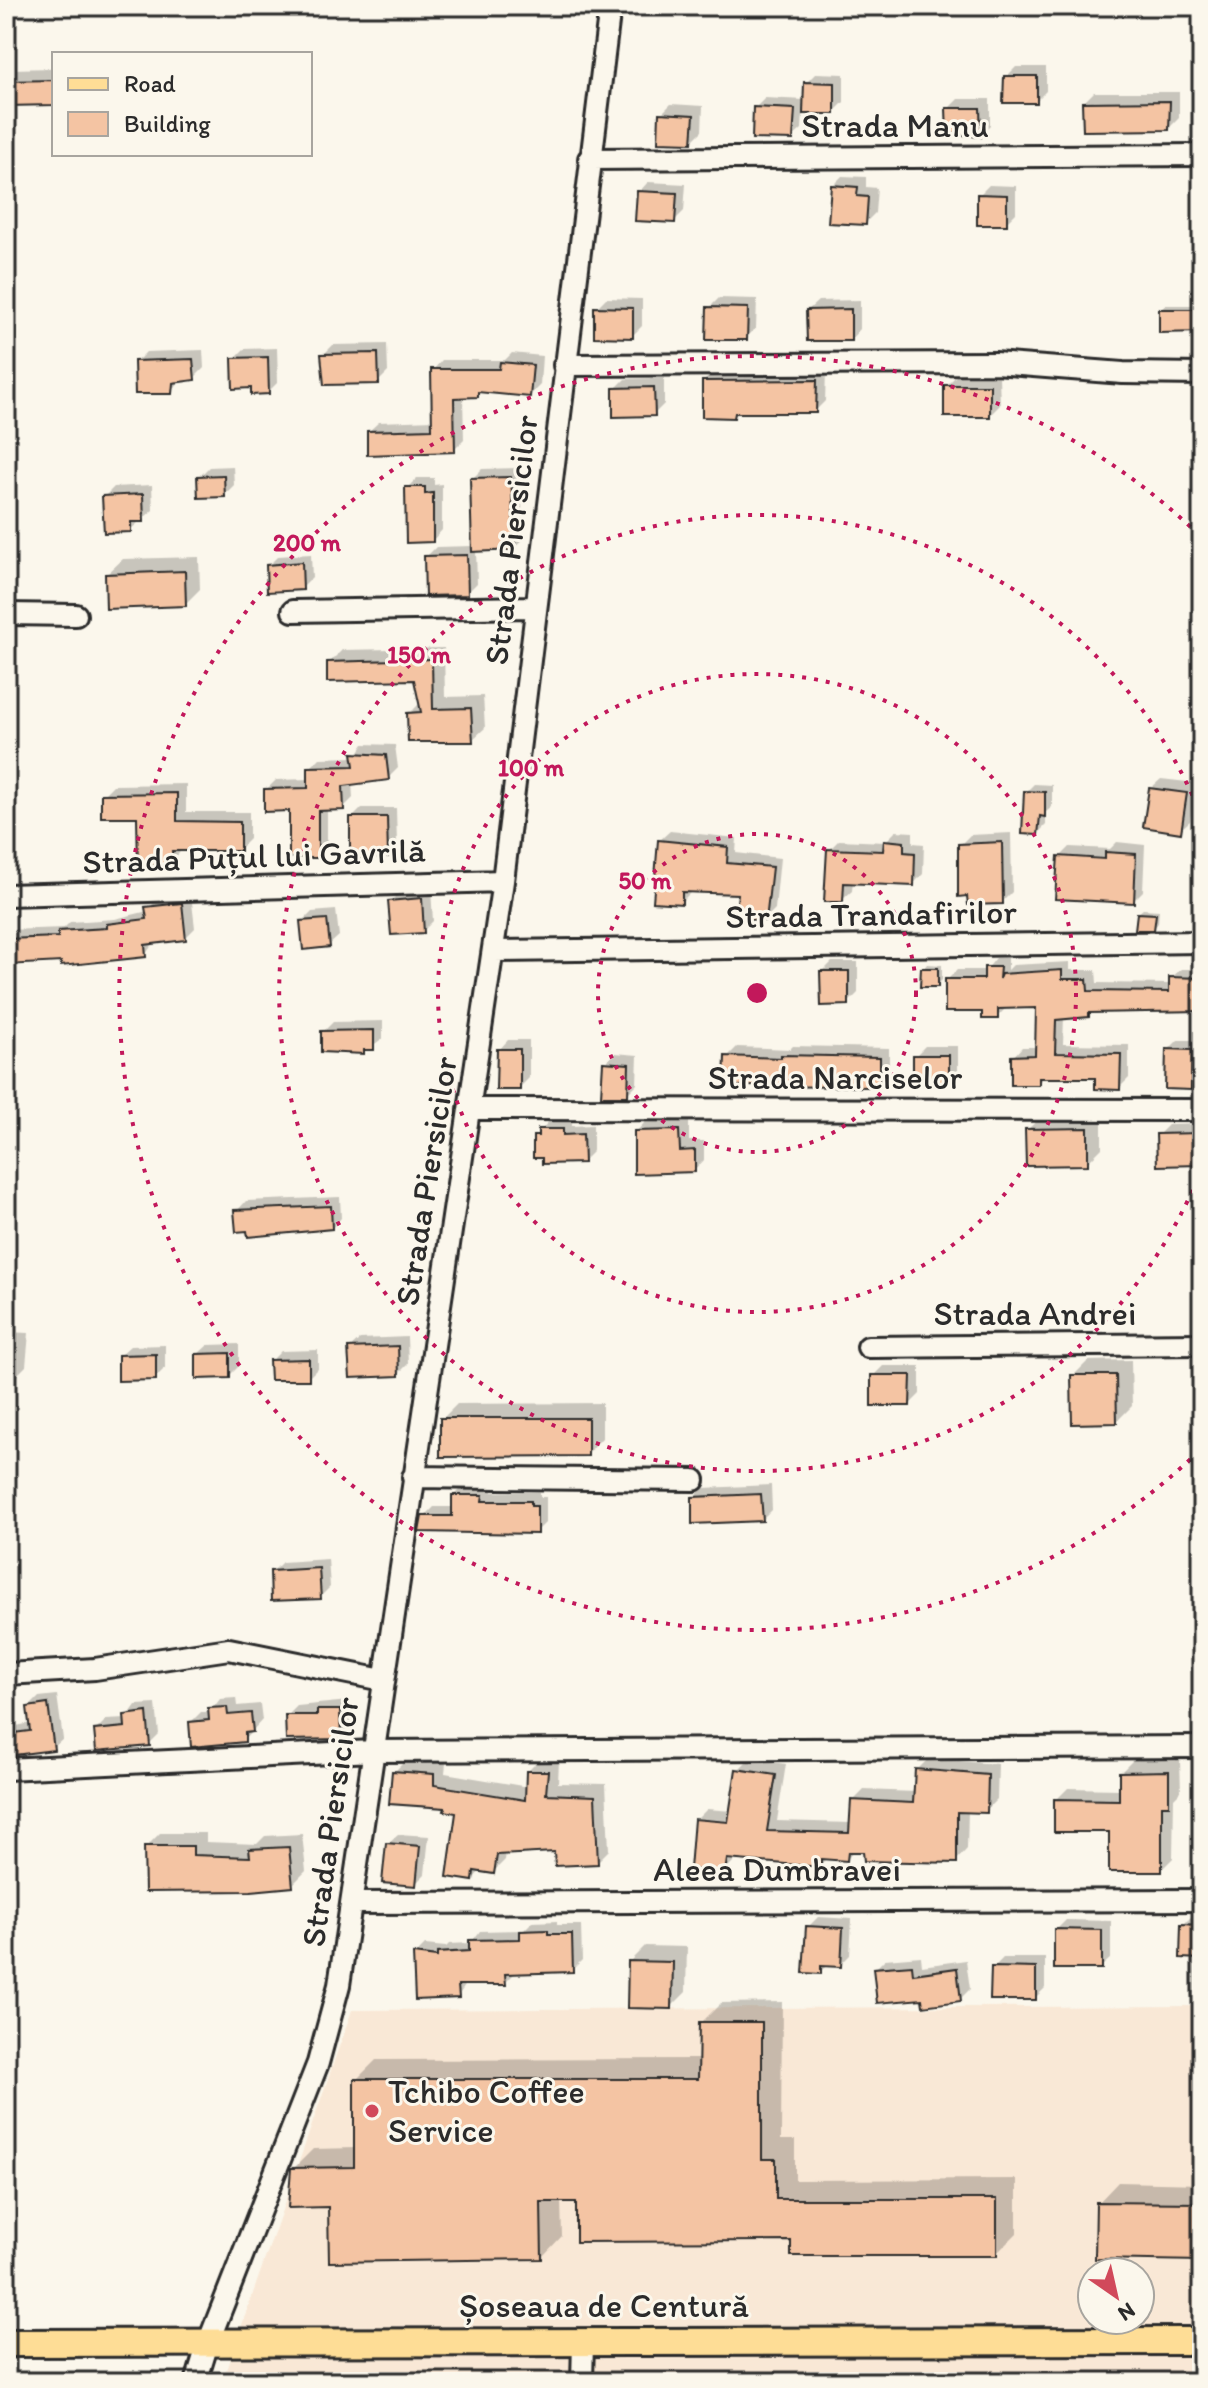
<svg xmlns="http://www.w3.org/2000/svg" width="1208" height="2388" font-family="Itim,sans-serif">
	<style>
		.built { fill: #f9e8d6; fill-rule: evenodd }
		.shadow { fill: #0003 }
		.building { fill: #f4c4a3; stroke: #2b2b2b; stroke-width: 2 }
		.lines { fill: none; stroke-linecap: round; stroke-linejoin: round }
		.minor-casing { stroke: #2b2b2b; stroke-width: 26 }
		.major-casing { stroke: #2b2b2b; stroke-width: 32 }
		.minor { stroke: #fbf7ec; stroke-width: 20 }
		.major { stroke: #fedd96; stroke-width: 26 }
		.ring { fill: none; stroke: #c2185b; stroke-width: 4; stroke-dasharray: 4 8 }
		.poi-dot { fill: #d1495b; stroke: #fbf7ec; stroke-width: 3 }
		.labels { text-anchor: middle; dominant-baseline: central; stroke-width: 6; stroke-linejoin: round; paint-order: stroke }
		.street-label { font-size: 34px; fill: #2b2b2b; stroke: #fbf7ec }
		.poi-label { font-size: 34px; fill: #2b2b2b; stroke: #fbf7ec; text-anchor: start }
		.centre { fill: #c2185b; stroke: #fbf7ec; stroke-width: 4 }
		.ring-label { font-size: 24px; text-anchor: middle; font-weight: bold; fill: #c2185b; stroke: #fbf7ec; stroke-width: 6; stroke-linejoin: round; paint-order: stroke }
	</style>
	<rect width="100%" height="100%" fill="#fbf7ec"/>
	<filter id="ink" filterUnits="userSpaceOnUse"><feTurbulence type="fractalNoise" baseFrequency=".0125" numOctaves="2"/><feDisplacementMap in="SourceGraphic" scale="16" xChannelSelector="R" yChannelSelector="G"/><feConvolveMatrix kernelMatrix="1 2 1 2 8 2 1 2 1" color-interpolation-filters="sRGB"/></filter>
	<g filter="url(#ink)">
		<!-- built -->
		<path class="built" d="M1202,2006V2382H222L352,2010ZM1092,2272H1140V2320H1092Z"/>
		<!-- shadow -->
		<path class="shadow" d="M339,6H367L339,10Z
			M6,46H10V69L54,68V103L6,104Z
			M1016,67H1046V91L1036,101L1006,77Z
			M816,73L844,74V102L834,112H803L802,129L792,138L755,108L765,98L805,100L806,83Z
			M1094,92H1179V118L1169,128L1084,102Z
			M958,99H990V125L980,135L948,109Z
			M671,104L703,106L702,131L692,141L661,114Z
			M842,176L866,177V187L877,188L875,213L865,223L832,186Z
			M648,182L686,184L684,211L674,221L639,192Z
			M989,185L1016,186V213L1006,223L979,195Z
			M606,298L642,299V326L632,336L596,308Z
			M719,298L757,299L756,328L746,338L709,308Z
			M860,300V329L851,339L808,310L818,301Z
			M1165,305H1202V330L1161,310Z
			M387,344L388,372L378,382L323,355L333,345Z
			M277,348L278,382L268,392L253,386L234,359L244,349Z
			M203,350L204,368L194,378L181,380L171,392L136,362L146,352Z
			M512,353L542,356L540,385L530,395L482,391L477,395L463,396L464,440L454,450L369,431L379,422L434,420L433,370L442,360H505Z
			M826,371L825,401L815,411H739L734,416L704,381L714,372Z
			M956,376H999L1000,405L990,415L946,386Z
			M664,378V404L654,414L615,389L625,379Z
			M233,466L234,485L224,495L199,477L209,467Z
			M520,468L524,539L514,548L476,550L477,583L467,593L426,557L436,547L473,546L472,479L482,469Z
			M417,478H434V485L442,484V530L433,540L407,488Z
			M152,485L153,510L130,530L104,497L114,487Z
			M311,554L312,578L302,588L268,566L278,556Z
			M199,557L200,589L185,604L107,574L123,559Z
			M444,648L445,697L483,696L485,728L472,740L409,714L421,702L415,678L329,663L342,650Z
			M364,744L395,745L398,768L388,778L352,782L353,798L343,808L327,809V846L317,856L291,809L266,790L276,780L310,779V768L320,758L355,757Z
			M1161,779L1196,783L1190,821L1180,830L1151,788Z
			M186,784V812H249V839L239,849H182L172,863L139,814L103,795L113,785Z
			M1034,784L1052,785V807L1046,812V825L1038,833L1026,792Z
			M362,808H396L397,845L387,855L352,818Z
			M670,831L737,838L736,853L780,858L775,909L765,919L740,892H691L681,902L660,840Z
			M896,831L913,832V843L924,844L923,874L913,884L853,881L852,891L842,900L829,850L839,840L885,842Z
			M1011,833L1012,892L1002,902L960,845L970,835Z
			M1117,842L1145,845L1143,891L1133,901L1060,857L1070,847L1110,849Z
			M431,889L433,921L423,931L390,902L400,892Z
			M191,894L195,928L185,938L155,941L145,955L6,963V930L64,928L70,922L115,919L148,911L157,898Z
			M1143,909L1159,910L1158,923L1154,928L1138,913Z
			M336,910L339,936L329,945L302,922L312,912Z
			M996,958H1008V970L1013,965L1070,962V970H1096L1097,983L1171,984V978L1181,969H1202V1009L1092,1011L1064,1017L1063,1044L1129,1045V1078L1119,1088L1097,1076H1045L1038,1083L1013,1057L1022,1047H1037L1038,1006L1007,1007L997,1017L947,980L957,970H986Z
			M832,962H858V993L848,1003L822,972Z
			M927,964L942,965V980L937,985L923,969Z
			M383,1021V1038L364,1052L323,1032L333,1022Z
			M508,1040H529V1078L519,1088L499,1050Z
			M1178,1040H1201L1202,1086L1167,1087L1168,1050Z
			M793,1046L889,1048V1075L879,1085L727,1057L737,1047L790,1049Z
			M925,1046H958V1072L949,1082L915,1056Z
			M615,1053L638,1055L637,1084L627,1094L605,1063Z
			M1102,1114V1148L1087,1163L1027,1130L1043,1115Z
			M550,1120H572V1126L593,1125V1151L583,1161L535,1137Z
			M689,1121V1141H704V1160L695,1170L636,1132L645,1122Z
			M1202,1124V1164H1159L1158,1135L1168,1125Z
			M340,1197L341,1218L332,1228L237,1211L246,1201Z
			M6,1332L29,1333L26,1366L16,1376L6,1375Z
			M407,1337L408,1364L398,1374L350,1348L360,1339Z
			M239,1344V1366L229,1376L198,1354L208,1345Z
			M165,1345V1368L155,1378L120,1355L130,1346Z
			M318,1350V1368L308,1378L271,1361L281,1351Z
			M1131,1360L1132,1406L1117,1421L1073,1376L1088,1361Z
			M883,1366H920V1394L910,1404L873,1376Z
			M602,1403V1438L587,1454L442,1419L457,1404Z
			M1202,1482V1518H1194V1490Z
			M464,1485L492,1486V1492H540V1497H546V1522L536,1532L424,1517L434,1507H454V1495Z
			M771,1485L772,1510L762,1520L694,1498L703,1488Z
			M328,1559L330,1587L320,1597L272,1572L282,1562Z
			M57,1695L63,1739L53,1748L6,1755V1728L31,1723L29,1707L39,1697Z
			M236,1698L237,1706L260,1704L262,1720L244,1740L191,1722L201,1712H210L220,1699Z
			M349,1701L350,1728L340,1737L287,1716L297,1706Z
			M156,1704L159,1734L149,1744L96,1730L106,1720L126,1719L136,1705Z
			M540,1759L559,1760L558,1783L606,1784L609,1850L597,1862L556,1850L506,1852L505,1860L493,1872L481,1870L473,1879L458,1812L394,1772L406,1760L446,1763L445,1773L528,1787V1771Z
			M749,1759L786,1764L777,1821L852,1823L853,1801L864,1790L916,1792L917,1770L928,1759L998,1764L997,1799L986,1810H968L967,1849L956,1861L855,1850L847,1859L827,1858L820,1865L736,1859L725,1870L696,1820L707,1809L732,1811L738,1770Z
			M1133,1760H1180L1181,1791L1174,1798L1173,1858L1161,1870L1111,1830L1056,1800L1068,1788L1121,1789V1772Z
			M160,1833H206V1842L257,1844L265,1836L302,1834L306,1871L292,1885L146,1847Z
			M398,1834L429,1836L425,1874L415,1884L388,1843Z
			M818,1917L852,1919L850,1955L840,1965L828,1964L820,1972L808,1927Z
			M1191,1917L1202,1918V1996H1191L1192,1956L1183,1925Z
			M1066,1920L1111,1921V1958L1101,1967L1056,1930Z
			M557,1921V1925H581L582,1960L572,1970L515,1973L505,1983H467L458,1996L415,1955L425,1945L446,1947L449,1944L471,1943L480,1931L524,1930L532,1922Z
			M645,1946L687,1947L686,1992L671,2007L630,1961Z
			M921,1956L922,1966L966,1960L970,1989L960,1999L924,1997L875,1969L885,1959Z
			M1003,1958H1045V1988L1035,1998L993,1968Z
			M782,2002L781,2140H795V2180L1017,2179V2233L996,2254L793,2239L578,2200H561L562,2236L542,2257L330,2205L290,2206L292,2170L313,2149L356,2148V2080L376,2060L700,2059L701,2023L721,2003Z
			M1118,2182L1202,2184V2259L1098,2203Z"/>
		<!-- building -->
		<path class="building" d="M1004,76H1037V103H1003Z
			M54,80V105L6,106V81Z
			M804,82L835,83V114H803Z
			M1170,101L1169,130L1083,131L1082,102Z
			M753,107L795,109L793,140L752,139Z
			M946,108H980L981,137L947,133Z
			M659,113L694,115L692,143L658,142Z
			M831,185L858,187L857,196L868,197L866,225L828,223Z
			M637,191L677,193L675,223L635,221Z
			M977,194L1007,195V225H977Z
			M594,307L633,308V338L594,337Z
			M707,307L748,308L747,340H706Z
			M851,309V341H807L806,310Z
			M1159,309H1202V332L1159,333Z
			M378,353L379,384L324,385L321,354Z
			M268,357L269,394L251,395V388L233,389L232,358Z
			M193,359L195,380L173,383L172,394H135L134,361Z
			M500,362L533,365L530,397L478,392V397L454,398L455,452L367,455V431L432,429L431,369H499Z
			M817,380L816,413H735L734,418L702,417V381Z
			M944,385H990V417H944Z
			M654,387L655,416L613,417V388Z
			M224,475L225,497L198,498L197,476Z
			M511,477L515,550L472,552L470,478Z
			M405,487H425V494L433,493V542L406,543Z
			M143,494L144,522H131V532L104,533L102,496Z
			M467,555L468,595L425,596L424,556Z
			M302,562L303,590L267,592L266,565Z
			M185,571L186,606L106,609L105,574Z
			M432,659L433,709L471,708L473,742H408L407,713L421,712L414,680L327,682V662Z
			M352,753L386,755L389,780L343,786L344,810L318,811V858H289V811L264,812V789L308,788V767L354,766Z
			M1149,788L1187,793L1181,833L1143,827Z
			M1024,791L1045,792V817L1040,816L1038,835L1022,834Z
			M177,793V821L240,822V851H172L173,865L138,866L137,817H101V794Z
			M350,817H387L388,857L350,858Z
			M658,840L728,847L727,863L772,867L766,921L735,918L738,894L682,892V904L653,902Z
			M884,840L904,842V852L915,853L914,886L844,883L843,902H824L827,849L883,851Z
			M1002,842L1003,904L968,905L967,896L958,897V844Z
			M1105,852L1136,854L1134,903L1055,899L1058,856L1105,859Z
			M422,898L424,933L391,935L388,901Z
			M182,903L186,940L145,945L146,957L61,966V962L6,965V939L58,937V931L107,928V924L147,919L145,907Z
			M1137,913L1156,914L1154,930H1135Z
			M327,919L330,947L303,950L300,921Z
			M984,967H1000L999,979L1001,974L1062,970V979H1087L1088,991L1169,992V977L1202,978V1011L1089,1013V1017L1056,1020L1055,1053L1121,1054L1120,1090L1095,1089V1078H1039V1085H1011V1056L1035,1055L1036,1008L998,1009V1019H982V1012H945V979H984Z
			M921,968H938V987H920Z
			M820,971H849V1005L821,1006Z
			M374,1030V1050H364V1054L321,1052V1031Z
			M497,1049H520V1090H496Z
			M1166,1049L1192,1050L1191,1090L1165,1089Z
			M781,1055L880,1057V1087L724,1086L725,1056L781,1058Z
			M913,1055H949V1084H913Z
			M603,1062L629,1064L628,1096H601Z
			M1088,1128V1165L1026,1166L1025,1129Z
			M538,1129H563V1135L583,1134L584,1163L542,1164V1158H533V1136H538Z
			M679,1130L680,1151L695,1150V1172L634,1174V1131Z
			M1200,1133V1165L1157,1166L1156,1134Z
			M331,1206L332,1229L248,1237L247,1231L236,1232L234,1210Z
			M398,1346L399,1376L350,1378L348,1348Z
			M230,1353V1378L196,1379V1354Z
			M156,1354V1380L118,1381V1355Z
			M309,1359V1380H270L269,1360Z
			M871,1375H911L910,1406H871Z
			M1071,1375H1116L1117,1423L1072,1424Z
			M440,1418H588V1456L440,1457Z
			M761,1494L763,1521L692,1524V1497Z
			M452,1495H483L482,1501H531V1506H537V1534L419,1532L422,1516H452Z
			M319,1568L321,1599L271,1601L270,1571Z
			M48,1704L54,1750L6,1756V1734L30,1731L27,1707Z
			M227,1707L228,1715L251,1713L253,1732L245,1733V1742L191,1747L189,1722L209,1720L208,1708Z
			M317,1710H340L341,1739L286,1740L285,1715H317Z
			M147,1712L150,1746L96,1751L94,1730L125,1727L124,1715Z
			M736,1769L776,1775L767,1831L849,1833L851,1800L913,1803L915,1769L988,1775L987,1813L957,1812V1863L864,1861L863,1852H848L847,1861L821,1859V1867L727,1859L725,1873L690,1869L694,1819L728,1822Z
			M392,1771L434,1774V1785L525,1800L526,1771H548L546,1794L595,1796L598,1864L555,1866L554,1852L497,1855L494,1874L474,1871L473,1881L447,1877L456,1813L444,1811L445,1808L389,1804Z
			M1169,1771V1805H1162V1872H1109V1832H1054V1799L1119,1800V1772Z
			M386,1843L420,1846L416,1886L382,1883Z
			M144,1846H193V1855L250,1857L249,1849L289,1847L293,1887L251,1891L145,1892Z
			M1181,1924L1202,1925V1959L1180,1958Z
			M806,1926L843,1928L841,1967L821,1966V1974L803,1973Z
			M1054,1929L1102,1930V1969H1054Z
			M548,1930V1934H572L573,1972L505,1974L506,1985H458L459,1998L415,2000L413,1954L437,1957V1953L469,1951V1940L520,1939V1931Z
			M628,1961L673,1962L672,2009L627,2008Z
			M912,1965L913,1974L957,1968L961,2001L923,2006L922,1999L877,2003L873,1968Z
			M991,1967L1036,1968V2000H990Z
			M699,2022H762V2159H776V2199H997V2256H791V2241L576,2242V2202H541L542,2259L329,2262L328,2207L288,2208L291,2168L354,2167V2079H698Z
			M1096,2202L1202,2203V2261L1095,2259Z"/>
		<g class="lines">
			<defs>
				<path id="minor" d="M589,159L1202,155
					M564,365L995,363L1123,373L1202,374
					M293,611L536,607
					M6,614L76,615
					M6,895L503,881
					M493,951L1202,942
					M469,1109L1202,1110
					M868,1347L1202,1344
					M413,1477L694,1480
					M6,1674L95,1669L229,1649L383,1680
					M6,1769L373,1751L1202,1747
					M353,1903L1202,1900
					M196,2382L208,2343L318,2063L339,1985L503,881L610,6
					M582,2382L583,2341"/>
				<path id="major" d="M6,2343L1202,2341"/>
			</defs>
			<!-- minor casing -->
			<use href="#minor" class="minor-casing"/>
			<!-- major casing -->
			<use href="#major" class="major-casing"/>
			<!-- minor -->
			<use href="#minor" class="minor"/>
			<!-- major -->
			<use href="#major" class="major"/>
		</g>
	</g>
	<!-- distance rings -->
	<g class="ring">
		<circle cx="757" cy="993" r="159"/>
		<circle cx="757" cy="993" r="319"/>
		<path d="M1202 1168A478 478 0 1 1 1202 818"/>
		<path d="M1199 1451A637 637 0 1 1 1199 535"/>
	</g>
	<!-- markers -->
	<circle class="poi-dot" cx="372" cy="2111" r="8"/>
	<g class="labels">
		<!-- street labels -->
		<g class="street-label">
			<text x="895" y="125">Strada Manu</text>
			<text transform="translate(511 540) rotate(-83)">Strada Piersicilor</text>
			<text transform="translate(254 856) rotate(-2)">Strada Puțul lui Gavrilă</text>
			<text transform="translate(871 914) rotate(-1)">Strada Trandafirilor</text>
			<text x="835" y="1077">Strada Narciselor</text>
			<text transform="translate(426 1181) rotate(-81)">Strada Piersicilor</text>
			<text x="1035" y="1313">Strada Andrei</text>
			<text transform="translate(330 1822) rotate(-82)">Strada Piersicilor</text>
			<text x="777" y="1869">Aleea Dumbravei</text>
			<text x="604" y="2305">Șoseaua de Centură</text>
		</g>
		<!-- poi labels -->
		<g class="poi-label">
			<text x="388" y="2091">Tchibo Coffee<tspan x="388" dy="39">Service</tspan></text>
		</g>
	</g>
	<circle cx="757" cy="993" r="12" class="centre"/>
	<g class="ring-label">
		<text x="307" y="551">200 m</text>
		<text x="419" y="663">150 m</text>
		<text x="531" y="776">100 m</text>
		<text x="645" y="889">50 m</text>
	</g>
	<!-- margin -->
	<rect width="1208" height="2388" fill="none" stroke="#fbf7ec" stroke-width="32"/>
	<rect x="16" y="16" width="1176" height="2356" fill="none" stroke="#2b2b2b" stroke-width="3" filter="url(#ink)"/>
	<!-- legend -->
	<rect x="52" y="52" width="260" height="104" fill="#fbf7ec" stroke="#a8a59f" stroke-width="2"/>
	<rect x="68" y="78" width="40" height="12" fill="#fedd96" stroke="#a8a59f" stroke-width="2"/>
	<text x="124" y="92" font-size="24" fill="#2b2b2b">Road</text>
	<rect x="68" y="112" width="40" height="24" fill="#f4c4a3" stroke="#a8a59f" stroke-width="2"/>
	<text x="124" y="132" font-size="24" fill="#2b2b2b">Building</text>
	<!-- north arrow -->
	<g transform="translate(1116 2296) rotate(146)"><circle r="38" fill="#fbf7ec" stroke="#a8a59f" stroke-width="2"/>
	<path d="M0-6L14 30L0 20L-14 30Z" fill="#d1495b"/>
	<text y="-12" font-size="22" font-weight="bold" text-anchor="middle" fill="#2b2b2b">N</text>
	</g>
</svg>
